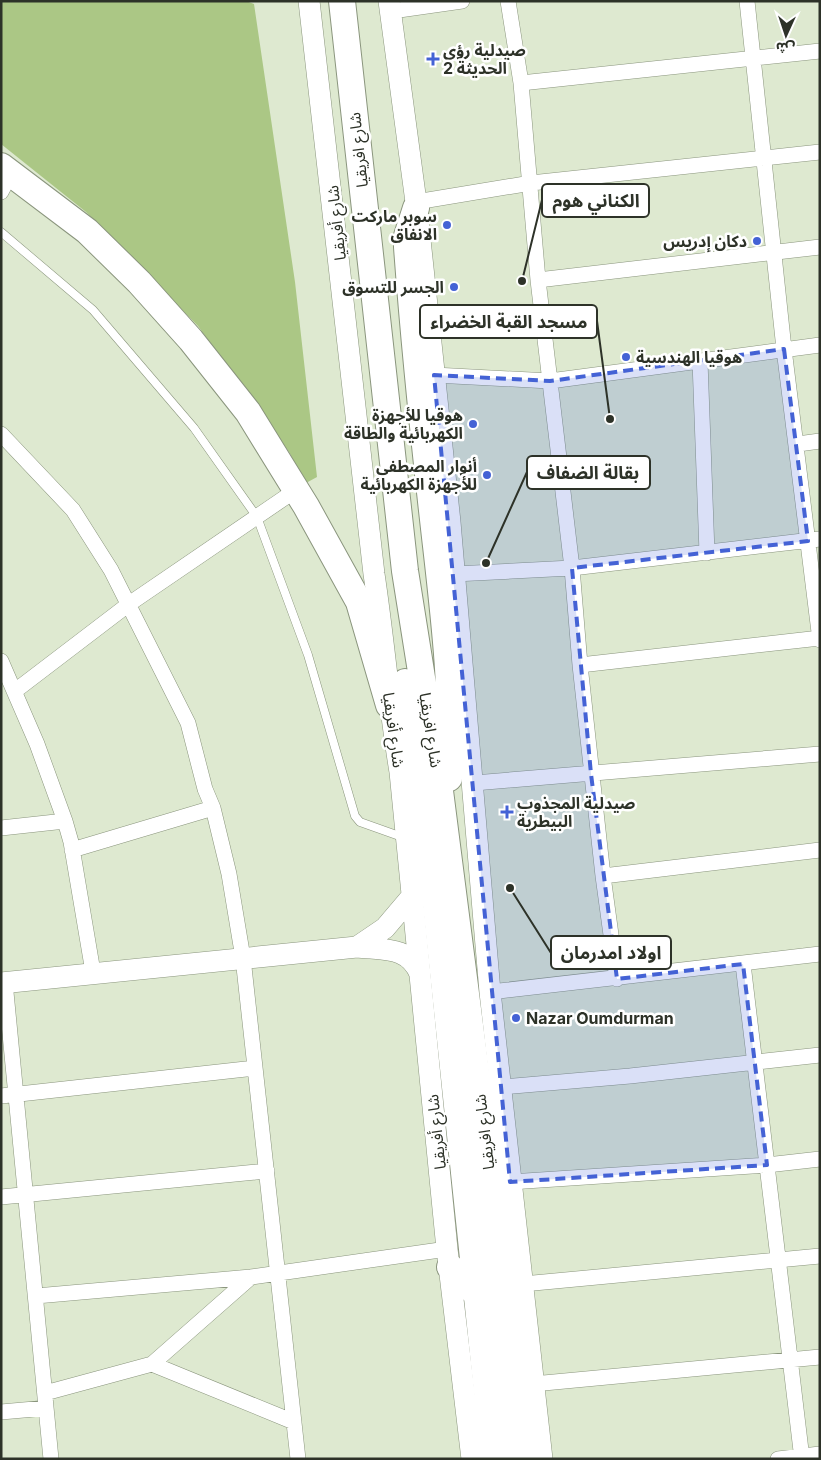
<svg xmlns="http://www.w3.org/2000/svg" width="821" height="1460" font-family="Inter,'Noto Sans Arabic',sans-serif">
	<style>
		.green { fill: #abc785 }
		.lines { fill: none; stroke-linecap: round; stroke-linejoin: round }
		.lane-casing { stroke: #8a957d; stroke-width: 9 }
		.street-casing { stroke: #8a957d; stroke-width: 16 }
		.secondary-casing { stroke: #8a957d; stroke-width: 22 }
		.highway-casing { stroke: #8a957d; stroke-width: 28 }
		.lane { stroke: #fff; stroke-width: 8 }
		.street { stroke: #fff; stroke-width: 15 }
		.secondary { stroke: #fff; stroke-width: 21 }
		.highway { stroke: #fff; stroke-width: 26 }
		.marked { fill: #4462d5; fill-opacity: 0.2; stroke: #4462d5; stroke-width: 4; stroke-dasharray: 10 6; stroke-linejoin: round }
		.poi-dot { fill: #4462d5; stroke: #fff; stroke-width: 2 }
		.labels { text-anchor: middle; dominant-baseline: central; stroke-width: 5; stroke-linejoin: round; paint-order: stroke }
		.poi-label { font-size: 16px; font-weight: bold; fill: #2d3228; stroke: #fff; text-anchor: end }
		.street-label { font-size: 16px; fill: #2d3228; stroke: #fff }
		.leader { fill: none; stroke: #2d3228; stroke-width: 2 }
		.callout-dot { fill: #2d3228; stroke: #fff; stroke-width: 2 }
		.callout { fill: #fff; stroke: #2d3228; stroke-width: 2 }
		.callout-label { font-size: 18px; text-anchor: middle; font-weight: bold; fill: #2d3228 }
	</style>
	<rect width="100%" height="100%" fill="#dee9d0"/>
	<!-- green -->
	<path class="green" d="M1,1H246L254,4L295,282L317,477L306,483L289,452L198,326L86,212L1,144Z"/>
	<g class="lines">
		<defs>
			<path id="lane" d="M1,232L93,310L194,428L257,517L308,655L355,816L360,822L405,838"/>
			<path id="street" d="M508,1L521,83L538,280L572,568L580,665L603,876L617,979
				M747,1L784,349L820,640
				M392,11L462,1
				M521,83L820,51
				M1,192L11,173
				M416,202L531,183L820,152
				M538,280L820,247
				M700,361L707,553
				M434,375L550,381L820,345
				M1,434L73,510L111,570L188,723L205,789L213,808L229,874L243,958L298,1459
				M798,444L820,441
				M454,574L572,568L820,539
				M1,661L37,744L65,821L71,842L93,972
				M580,665L820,638
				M15,691L129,604L296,490
				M474,783L820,754
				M1,828L65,821
				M72,850L213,808
				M603,876L820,850
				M743,964L802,1459
				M5,982L51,1459
				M490,992L820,954
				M502,1087L630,1076L820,1055
				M1,1096L255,1068
				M510,1182L767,1165L820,1159
				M1,1197L267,1171
				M523,1284L820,1256
				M36,1296L251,1277L447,1249
				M152,1364L294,1422
				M533,1384L820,1357
				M45,1393L152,1364L251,1277
				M1,1412L46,1408
				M778,1459L820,1454"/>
			<path id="secondary" d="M309,1L374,574C384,640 389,706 400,772L447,1249L472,1459
				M389,1L416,202L450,522L490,992L542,1459
				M357,947L385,928L413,895
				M1,983L357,947C384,950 409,946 420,974"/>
			<path id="highway" d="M342,1L405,571L440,791L486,1150L520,1459
				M1,166L87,231L139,282L191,340L248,412L306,506L359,602L389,705
				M416,208L407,236V247C414,344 424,440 435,537C444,616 454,698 449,778
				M405,682L434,886L494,1459
				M450,1267L477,1295"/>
		</defs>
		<!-- lane casing -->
		<use href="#lane" class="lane-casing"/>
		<!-- street casing -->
		<use href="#street" class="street-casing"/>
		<!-- secondary casing -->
		<use href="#secondary" class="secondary-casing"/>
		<!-- highway casing -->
		<use href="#highway" class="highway-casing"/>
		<!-- lane -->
		<use href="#lane" class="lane"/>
		<!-- street -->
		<use href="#street" class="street"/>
		<!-- secondary -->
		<use href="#secondary" class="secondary"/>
		<!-- highway -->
		<use href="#highway" class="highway"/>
	</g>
	<!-- marked area -->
	<path class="marked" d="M784,349L808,541L572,568L591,774L617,979L743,964L767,1165L510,1182L434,375L550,381Z"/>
	<!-- markers -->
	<g class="poi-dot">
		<path d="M430.5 51.5h5v5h5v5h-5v5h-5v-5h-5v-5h5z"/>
		<circle cx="447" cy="225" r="5"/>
		<circle cx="757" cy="241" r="5"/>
		<circle cx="454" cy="287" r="5"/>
		<circle cx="626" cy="357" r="5"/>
		<circle cx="473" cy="424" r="5"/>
		<circle cx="487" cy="475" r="5"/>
		<path d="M504.5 804.5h5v5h5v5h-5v5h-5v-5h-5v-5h5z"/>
		<circle cx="516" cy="1018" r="5"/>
	</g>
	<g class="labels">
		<!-- poi labels -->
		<g class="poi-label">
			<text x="443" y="50" text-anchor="start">صيدلية رؤى<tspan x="443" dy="18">الحديثة 2</tspan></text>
			<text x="437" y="216">سوبر ماركت<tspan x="437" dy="18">الانفاق</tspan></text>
			<text x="747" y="241">دكان إدريس</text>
			<text x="444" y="287">الجسر للتسوق</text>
			<text x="636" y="357" text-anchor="start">هوقيا الهندسية</text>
			<text x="463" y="415">هوقيا للأجهزة<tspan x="463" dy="18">الكهربائية والطاقة</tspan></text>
			<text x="477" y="466">أنوار المصطفى<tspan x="477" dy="18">للأجهزة الكهربائية</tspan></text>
			<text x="517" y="803" text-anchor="start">صيدلية المجذوب<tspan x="517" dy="18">البيطرية</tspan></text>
			<text x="526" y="1018" text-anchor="start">Nazar Oumdurman</text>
		</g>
		<!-- street labels -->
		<g class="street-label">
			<text transform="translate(358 150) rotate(-96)">شارع افريقيا</text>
			<text transform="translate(336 223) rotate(-96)">شارع أفريقيا</text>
			<text transform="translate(394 730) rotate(82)">شارع أفريقيا</text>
			<text transform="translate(431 730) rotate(81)">شارع افريقيا</text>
			<text transform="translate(436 1132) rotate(-96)">شارع أفريقيا</text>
			<text transform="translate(484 1132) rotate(-97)">شارع افريقيا</text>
		</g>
	</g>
	<!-- callouts -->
	<path class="leader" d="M522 281L542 200M610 419L597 321M486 563L527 472M510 888L551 953"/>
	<g class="callout-dot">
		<circle cx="522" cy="281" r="5"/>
		<circle cx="610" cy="419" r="5"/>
		<circle cx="486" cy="563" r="5"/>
		<circle cx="510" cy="888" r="5"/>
	</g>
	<g class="callout">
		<rect x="542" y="184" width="107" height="33" rx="5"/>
		<rect x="420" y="305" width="177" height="33" rx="5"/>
		<rect x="527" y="456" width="123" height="33" rx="5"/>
		<rect x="551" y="936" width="120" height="33" rx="5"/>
	</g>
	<g class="callout-label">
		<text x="596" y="207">الكناني هوم</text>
		<text x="509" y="328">مسجد القبة الخضراء</text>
		<text x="588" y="479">بقالة الضفاف</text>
		<text x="611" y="959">اولاد امدرمان</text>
	</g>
	<!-- border -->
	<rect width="821" height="1460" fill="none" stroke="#2d3228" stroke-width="5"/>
	<!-- north arrow -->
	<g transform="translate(786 35) rotate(183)" stroke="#ffffff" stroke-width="4" paint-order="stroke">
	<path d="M0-4L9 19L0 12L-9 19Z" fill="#2d3228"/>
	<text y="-8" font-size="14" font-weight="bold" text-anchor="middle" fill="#2d3228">ش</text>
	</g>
</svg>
